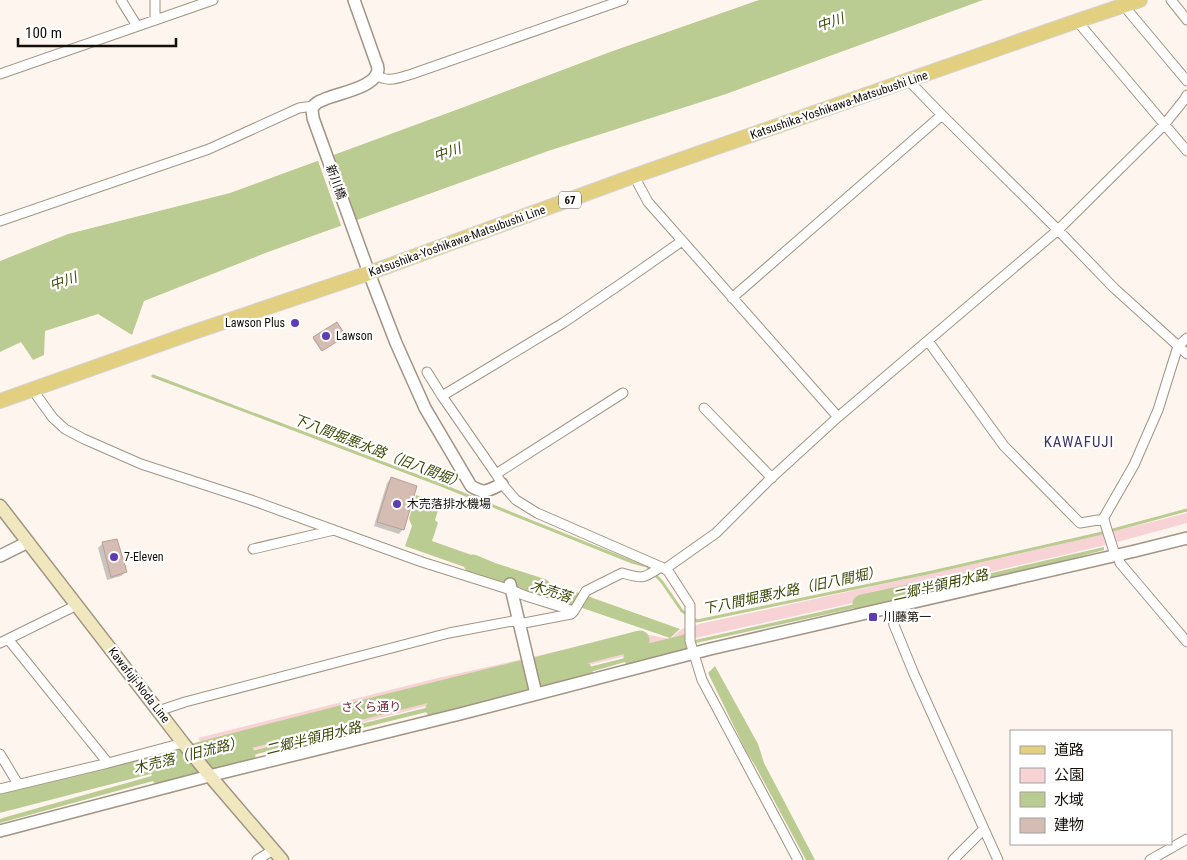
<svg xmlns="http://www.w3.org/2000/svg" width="1187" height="860" font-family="'Roboto Condensed','Noto Sans JP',sans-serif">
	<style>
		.green { fill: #f7d3d6 }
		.water { fill: #bacc91 }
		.pier { fill: #fdf5ee }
		.shadow { fill: #0003 }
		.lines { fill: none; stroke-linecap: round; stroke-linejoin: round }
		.stream { stroke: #bacc91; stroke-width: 3 }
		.river { stroke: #bacc91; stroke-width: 19 }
		.building { fill: #d6bdb4; stroke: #b89f97 }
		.minor-casing { stroke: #a39382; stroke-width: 11 }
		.tertiary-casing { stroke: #a39382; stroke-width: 14 }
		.secondary-casing { stroke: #a39382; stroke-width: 15 }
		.primary-casing { stroke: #d5d4d3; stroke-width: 16 }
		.minor { stroke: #fff; stroke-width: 9 }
		.tertiary { stroke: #fff; stroke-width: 11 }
		.secondary { stroke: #f1e7bf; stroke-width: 12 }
		.primary { stroke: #e2cf7f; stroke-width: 14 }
		.poi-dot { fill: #5d3cb4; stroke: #fff; stroke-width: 2 }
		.labels { text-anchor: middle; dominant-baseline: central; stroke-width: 4.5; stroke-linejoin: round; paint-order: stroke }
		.shield { fill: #fff; stroke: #5a5652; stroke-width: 1 }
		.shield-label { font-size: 11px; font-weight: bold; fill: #130e08 }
		.street-label { font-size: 12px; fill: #130e08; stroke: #fff }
		.poi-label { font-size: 12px; fill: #130e08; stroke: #fff; text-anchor: start }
		.park-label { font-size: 12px; fill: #732433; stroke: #fff }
		.water-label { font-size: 14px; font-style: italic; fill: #3b4a06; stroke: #fff }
		.quarter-label { font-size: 15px; letter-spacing: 1px; fill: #3e316d; stroke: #fff }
	</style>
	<rect width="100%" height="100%" fill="#fdf5ee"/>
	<!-- green -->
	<path class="green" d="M1187,513V523L1106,545L939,584L704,636L213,760L198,738L438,678L639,633L670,639L682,629L699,624C862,589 1025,554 1187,513Z"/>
	<!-- water -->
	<path class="water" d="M759,0H983L726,94L548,151L268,252L144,301L132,335L98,314L45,331L44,355L33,360L21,342L0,352V261L68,234L230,193L464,107L610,52Z
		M416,495L440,504L435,520L438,523L432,541L494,563L496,575L493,577L405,546L412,526L409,519Z
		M1104,547V550L1059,562L893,600L892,596Z
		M514,570L680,629L670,638L518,586Z
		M886,597L887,601L696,643L695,640Z
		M657,650V653L558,681L557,675Z
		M715,666L758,744L764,763L815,860H806L756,767L746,751L708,673Z
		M458,700L459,704L221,763L219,759Z
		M186,768V772L0,823V819L6,817L155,775Z"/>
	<!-- pier -->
	<path class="pier" d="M333,153L357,222L342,228L317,158Z"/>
	<!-- shadow -->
	<path class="shadow" d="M343,337L321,351L313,339L314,338Z
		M391,478L403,529L399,534L374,526L387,483Z
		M116,540L126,572L121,576L107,580L98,548L102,544Z"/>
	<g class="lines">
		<!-- stream -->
		<path class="stream" d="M153,376L441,485L632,562L647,566L662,582L682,611L697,621L932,572L1098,534L1187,510"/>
		<!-- river -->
		<path class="river" d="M473,564L492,572L542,588
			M862,604L918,592
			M633,657L686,644
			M539,666L640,640
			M435,709L583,671
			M161,776L246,755
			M0,803L337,716L521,670"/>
	</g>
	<!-- building -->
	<path class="building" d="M337,322L346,336L322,351L313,337Z
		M391,477L417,486L404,530L377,522Z
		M117,539L127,572L111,577L102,542Z"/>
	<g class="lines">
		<defs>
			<path id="minor" d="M121,0L137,26
				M155,0V20
				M1171,0L1187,20
				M1124,6L1187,81
				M1077,21L1187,151
				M0,74L213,0
				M375,75C390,83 397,78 412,74L623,0
				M908,80L942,115L1058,230L1114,288L1187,354
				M634,176L648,202L838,417
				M0,221L209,149L299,108L313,106
				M732,298L942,115
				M928,341L1004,446L1080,523L1104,519C1107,532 1112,543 1115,556
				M427,372L442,396L496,474L502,484L516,500L537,513L661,567L668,571L690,605V641L702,680L798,860
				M34,389L37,396L53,418L65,429L84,439L141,464L251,500L422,562L511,590L526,596L574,611
				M442,396L563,323L622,283L682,241
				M704,408L772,478
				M496,474L623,393
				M1103,519L1134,465L1158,410L1178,346L1187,338
				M253,549L334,530
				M1118,555L1120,563L1187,642
				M665,569L716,533L768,481L838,417L1058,230L1164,125L1184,100L1187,95
				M890,608L894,625L914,674L998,860
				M519,624L571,614L574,611L586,591L622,573C644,579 642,579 661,567
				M8,639L108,763
				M0,643L77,605
				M158,711L185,702L449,633L518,620
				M0,754L18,784
				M0,789L108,763L183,743
				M257,860L273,850
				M953,860L984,829
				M1150,860L1187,839"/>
			<path id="tertiary" d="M354,0L376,62C377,64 378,67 378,69C377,88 337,93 323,100C319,101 315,104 313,107C311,110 313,114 313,118L369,273L396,343L425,408L471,486C485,495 488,490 502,484
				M0,556L28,542
				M510,584L536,694
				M0,831L217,774L460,714L710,649L1135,551L1187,538"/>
			<path id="secondary" d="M0,506L183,743L210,776L282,860"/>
			<path id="primary" d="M0,401L194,332L369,273L634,176L1077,21L1140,0"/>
		</defs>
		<!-- minor casing -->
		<use href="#minor" class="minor-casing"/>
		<!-- tertiary casing -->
		<use href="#tertiary" class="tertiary-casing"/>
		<!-- secondary casing -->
		<use href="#secondary" class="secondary-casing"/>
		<!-- primary casing -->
		<use href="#primary" class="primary-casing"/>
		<!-- minor -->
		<use href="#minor" class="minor"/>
		<!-- tertiary -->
		<use href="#tertiary" class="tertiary"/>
		<!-- secondary -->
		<use href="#secondary" class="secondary"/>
		<!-- primary -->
		<use href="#primary" class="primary"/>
	</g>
	<!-- markers -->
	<g class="poi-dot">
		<circle cx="295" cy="323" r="5"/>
		<circle cx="326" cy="336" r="5"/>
		<circle cx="397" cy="504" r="5"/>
		<circle cx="114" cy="557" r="5"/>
		<rect x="868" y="612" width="10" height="10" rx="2.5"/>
	</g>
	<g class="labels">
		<!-- shield labels -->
		<rect class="shield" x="559" y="191.5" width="22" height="17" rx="4"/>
		<g class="shield-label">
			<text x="570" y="200">67</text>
		</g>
		<!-- street labels -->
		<g class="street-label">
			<text transform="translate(839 105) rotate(-19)">Katsushika-Yoshikawa-Matsubushi Line</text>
			<text transform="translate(336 182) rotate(70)">新川橋</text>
			<text transform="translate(457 241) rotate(-20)">Katsushika-Yoshikawa-Matsubushi Line</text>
			<text transform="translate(139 685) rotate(52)">Kawafuji-Noda Line</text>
		</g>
		<!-- poi labels -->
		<g class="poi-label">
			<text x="285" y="323" text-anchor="end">Lawson Plus</text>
			<text x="336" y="336">Lawson</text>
			<text x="407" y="504">木売落排水機場</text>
			<text x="124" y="557">7-Eleven</text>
			<text x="883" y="617">川藤第一</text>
		</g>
		<!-- park labels -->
		<g class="park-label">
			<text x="371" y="707">さくら通り</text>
		</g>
		<!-- water labels -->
		<g class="water-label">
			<text transform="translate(830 22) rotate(-19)">中川</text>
			<text transform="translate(447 152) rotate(-19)">中川</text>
			<text transform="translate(63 281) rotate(-19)">中川</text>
			<text transform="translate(379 451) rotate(21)">下八間堀悪水路（旧八間堀）</text>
			<text transform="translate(940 585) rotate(-13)">二郷半領用水路</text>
			<text transform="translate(792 590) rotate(-12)">下八間堀悪水路（旧八間堀）</text>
			<text transform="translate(551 591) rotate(18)">木売落</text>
			<text transform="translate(313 738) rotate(-14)">二郷半領用水路</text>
			<text transform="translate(188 755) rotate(-14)">木売落（旧流路）</text>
		</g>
		<!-- quarter labels -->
		<g class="quarter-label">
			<text x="1079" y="442">KAWAFUJI</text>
		</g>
	</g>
	<!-- legend -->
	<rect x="1010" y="730" width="162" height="115" fill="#ffffff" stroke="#a19f9c"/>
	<rect x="1020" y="746" width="25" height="8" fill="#e2cf7f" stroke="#a19f9c"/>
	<text x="1054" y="755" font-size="15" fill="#130e08">道路</text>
	<rect x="1020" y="768" width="25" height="15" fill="#f7d3d6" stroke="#a19f9c"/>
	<text x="1054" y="780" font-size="15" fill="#130e08">公園</text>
	<rect x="1020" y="792" width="25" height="15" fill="#bacc91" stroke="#a19f9c"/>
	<text x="1054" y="805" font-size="15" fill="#130e08">水域</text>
	<rect x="1020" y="818" width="25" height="15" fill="#d6bdb4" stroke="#a19f9c"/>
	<text x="1054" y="830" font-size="15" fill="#130e08">建物</text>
	<!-- scale -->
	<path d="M18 38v8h158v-8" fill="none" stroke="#130e08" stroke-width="2.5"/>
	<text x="25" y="38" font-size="15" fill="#130e08" stroke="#ffffff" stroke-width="4" paint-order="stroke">100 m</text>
</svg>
